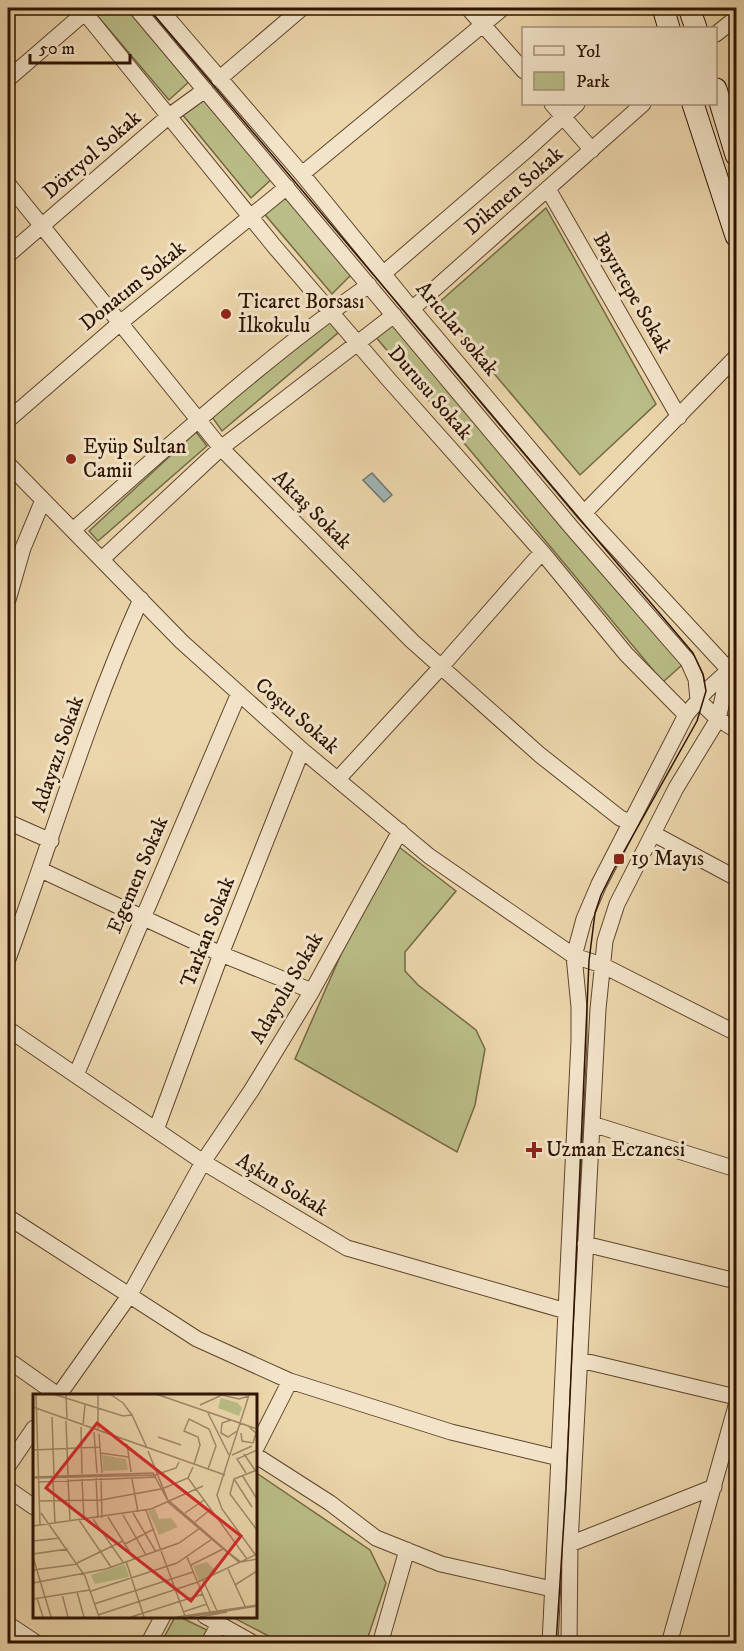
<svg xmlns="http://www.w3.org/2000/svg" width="744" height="1651" font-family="'IM FELL DW Pica',serif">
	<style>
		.green { fill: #babd87; stroke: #746844; stroke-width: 1.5 }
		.water { fill: #9eb6b6; stroke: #71756e; stroke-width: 1.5 }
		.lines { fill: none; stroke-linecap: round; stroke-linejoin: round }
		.street-casing { stroke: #5d442c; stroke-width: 17 }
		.secondary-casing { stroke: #2d1301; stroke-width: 23 }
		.street { stroke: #f3e4c9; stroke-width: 15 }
		.secondary { stroke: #f3e4c9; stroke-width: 21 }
		.tram { stroke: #2d1301; stroke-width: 1.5 }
		.poi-dot { fill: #8f2418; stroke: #f3e4c9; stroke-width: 2 }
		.labels { text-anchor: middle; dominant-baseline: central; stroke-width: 6; stroke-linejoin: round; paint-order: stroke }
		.street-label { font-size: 21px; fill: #2d1301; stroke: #f3e4c9 }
		.poi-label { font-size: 21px; fill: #2d1301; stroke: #f3e4c9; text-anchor: start }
		.inset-road { fill: none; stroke: #a08868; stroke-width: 1.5 }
		.view { fill: #d62828; fill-opacity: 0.15; stroke: #d62828; stroke-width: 3 }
		.inset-edge { fill: none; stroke: #2d1301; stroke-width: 3 }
	</style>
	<rect width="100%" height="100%" fill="#ecd6ac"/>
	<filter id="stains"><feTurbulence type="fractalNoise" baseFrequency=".00333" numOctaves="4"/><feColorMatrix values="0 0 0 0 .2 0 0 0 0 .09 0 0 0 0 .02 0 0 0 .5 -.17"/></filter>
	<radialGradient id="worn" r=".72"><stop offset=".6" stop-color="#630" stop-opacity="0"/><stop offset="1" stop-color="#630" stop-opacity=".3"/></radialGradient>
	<!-- green -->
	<path class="green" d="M102,8H133L192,79L169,100L95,13Z
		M204,96L273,178L251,198L182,114Z
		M286,192L355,271L332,294L262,211Z
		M546,208L656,404L580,475L436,305Z
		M330,319L339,332L222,431L212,417Z
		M394,319L682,665L663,682L375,336Z
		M196,432L207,446L98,541L89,531Z
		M399,847L456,891L405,952V971L418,985L476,1030L485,1049L475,1105L457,1152L295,1059L342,952Z
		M258,1474L370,1550L386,1583L366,1643H282L232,1617L255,1616V1480Z
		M175,1617H180L207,1630L200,1643H161Z"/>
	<!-- water -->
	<path class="water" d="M372,473L392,495L384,502L363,480Z"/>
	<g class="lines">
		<defs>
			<path id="street" d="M81,8L274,246L390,381L542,552L626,654L686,715
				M136,8L572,528L688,661L696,679L698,700L718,719L736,730
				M159,8L302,174L412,309L584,513L729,670
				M468,8L524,71
				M716,34L736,18
				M8,79L90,8
				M219,79L302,8
				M552,104L592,150
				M302,174L503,8
				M8,184L221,448L412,641L540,755L620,818L630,822
				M548,189L679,417
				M8,255L169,116L205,90
				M384,273L529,148L577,104
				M412,309L643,104
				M8,420L120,323L287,187
				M8,464L182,642L302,750L429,856L574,956L602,965L736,1033
				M584,513L736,357
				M73,530C169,446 264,358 369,285
				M102,559L221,448L394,315
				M8,600L23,548L43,500
				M338,779L441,667L542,552
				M8,822L51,841
				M654,834L736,878
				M41,870L221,954L312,991
				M8,959C52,839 88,716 141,599
				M8,1029L203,1162L347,1248L566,1311
				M76,1075L239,693
				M592,1124L736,1169
				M156,1130L221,954L302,750
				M8,1217L197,1339L290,1381L451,1432L559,1458
				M585,1244L736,1281
				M8,1360L59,1396
				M580,1360L736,1397
				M58,1396L129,1296L203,1162L251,1091L312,991L400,831
				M255,1450L290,1381
				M255,1455L330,1503L376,1538L441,1564L552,1589
				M8,1466L34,1428
				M8,1489L34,1507
				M570,1544L714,1487
				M205,1616L255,1644
				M8,1624L38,1644
				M148,1644L163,1616
				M208,1644L219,1624
				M380,1644L407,1550
				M550,1644L579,1041V1007L574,956L584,919L599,884L686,715L706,691L729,670L736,659
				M569,1644L570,1544L598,1009L605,941L617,904L676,788L718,719L729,670
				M669,1644L736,1406"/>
			<path id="secondary" d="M663,8L669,28
				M689,8L696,28
				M716,89L736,155
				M693,104L736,236"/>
		</defs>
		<!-- street casing -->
		<use href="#street" class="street-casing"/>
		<!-- secondary casing -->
		<use href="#secondary" class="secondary-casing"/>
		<!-- street -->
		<use href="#street" class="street"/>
		<!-- secondary -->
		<use href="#secondary" class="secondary"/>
		<!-- tram -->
		<path class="tram" d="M148,8L693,653L703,674L706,691L697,721L613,871L601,895L595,913L589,961L566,1490L556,1644"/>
	</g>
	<!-- markers -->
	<g class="poi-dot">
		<circle cx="226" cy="314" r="6"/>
		<circle cx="71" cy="459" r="6"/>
		<rect x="613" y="853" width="12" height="12" rx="3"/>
		<path d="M531 1141h6v6h6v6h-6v6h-6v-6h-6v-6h6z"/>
	</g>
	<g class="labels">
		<!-- street labels -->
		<g class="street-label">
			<text transform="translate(92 155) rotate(-41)">Dörtyol Sokak</text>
			<text transform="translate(514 191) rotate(-41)">Dikmen Sokak</text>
			<text transform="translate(133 286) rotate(-39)">Donatım Sokak</text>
			<text transform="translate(632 293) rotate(60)">Bayırtepe Sokak</text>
			<text transform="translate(457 329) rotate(50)">Arıcılar sokak</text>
			<text transform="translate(430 393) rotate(49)">Durusu Sokak</text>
			<text transform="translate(312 510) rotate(45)">Aktaş Sokak</text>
			<text transform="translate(297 716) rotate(41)">Coştu Sokak</text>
			<text transform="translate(58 754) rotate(-71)">Adayazı Sokak</text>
			<text transform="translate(138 875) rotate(-67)">Egemen Sokak</text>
			<text transform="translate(208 932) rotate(-69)">Tarkan Sokak</text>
			<text transform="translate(287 988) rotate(-60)">Adayolu Sokak</text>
			<text transform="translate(282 1185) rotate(31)">Aşkın Sokak</text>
		</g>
		<!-- poi labels -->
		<g class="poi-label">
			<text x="238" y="302">Ticaret Borsası<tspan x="238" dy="24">İlkokulu</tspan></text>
			<text x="83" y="447">Eyüp Sultan<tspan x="83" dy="24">Camii</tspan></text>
			<text x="631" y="859">19 Mayıs</text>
			<text x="546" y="1150">Uzman Eczanesi</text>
		</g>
	</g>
	<!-- overview -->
	<g transform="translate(33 1394)">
		<rect width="224" height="224" fill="#ecd6ac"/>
		<path d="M188,4L205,9L209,14L206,22L185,14ZM69,61L93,65L95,76L70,77ZM122,115L126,125L138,124L145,133L126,141L115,117ZM174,168L184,178L166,187L160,172ZM92,170L96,183L62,190L58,181Z" fill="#babd87"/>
		<path class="inset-road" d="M3,0L7,131M20,0L90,22L99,21M33,0L34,25M65,0V36M77,0L90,9L99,21L114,54M123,0L224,35M216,1L184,101L189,115L224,163M167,11L189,1L206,5L216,2M0,13L192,81M175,19L196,61M19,23L21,81M198,26L189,29L188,39L195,43L204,37M33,27L35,81M50,31L52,11M48,33L49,80M61,38L64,79M208,39L209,47L220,49L223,39L216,33M66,40L69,79M125,43L148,51M94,50L98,78M0,56L67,53M115,57L136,109L207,169M67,59L96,63M211,60L222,76M199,61L219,52M161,70L167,51L165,43L151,37L156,25L176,35L183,52L175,75M213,79L204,65L224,56M209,81L224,105M0,83L120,79L134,105L195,158L208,168L224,165M0,84L122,81L143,74L146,68M63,84L65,124M68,84L69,124M155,84L214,165M35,85L37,127M49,85L51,126M99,85L105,118M201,85L197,100L224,136M201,85L219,113M201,85L224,76M20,87L22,129M6,88L123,83M131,94L155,84L160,73M7,107L68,106L128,95M113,116L152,222M8,119L52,182L66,223M100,119L123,158M152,119L171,106M90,121L113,161M75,123L101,165M60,125L90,168M46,126L78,173M162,128L178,115M0,132L118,115L170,92M0,147L27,144M92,150L121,135M0,160L35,155M0,163L18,223M154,163L177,218M93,167L111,223M44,169L90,147M158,171L190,155M195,175L212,212M0,176L45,170M170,186L184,217M0,189L73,175L146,149L167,134M202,191L224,177M58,197L144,169L179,145M44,198L51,223M29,200L35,223M4,204L10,223M0,205L57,196M61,210L160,178M150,218L174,210M65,221L165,188L224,160M98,223L170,200M144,223L224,211M155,223L224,212M167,223L194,218"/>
		<path class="view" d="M64,29L208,142L158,207L13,94Z"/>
		<rect width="224" height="224" class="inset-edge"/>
	</g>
	<!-- margin -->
	<rect width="744" height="1651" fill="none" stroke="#ecd6ac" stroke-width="30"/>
	<rect x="9" y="9" width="726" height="1633" fill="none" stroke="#2d1301" stroke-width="3"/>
	<rect x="15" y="15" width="714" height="1621" fill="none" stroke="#2d1301" stroke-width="1.5"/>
	<!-- legend -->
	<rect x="522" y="27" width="195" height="78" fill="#f3e4c9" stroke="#a49079" stroke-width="1.5"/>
	<rect x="534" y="46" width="30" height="9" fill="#f3e4c9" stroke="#a49079" stroke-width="1.5"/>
	<text x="576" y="57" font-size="18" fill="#2d1301">Yol</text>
	<rect x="534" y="72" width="30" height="18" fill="#babd87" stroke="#a49079" stroke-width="1.5"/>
	<text x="576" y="87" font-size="18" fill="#2d1301">Park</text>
	<!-- scale -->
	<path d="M30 54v9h100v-9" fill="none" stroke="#2d1301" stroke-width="3"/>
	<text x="39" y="54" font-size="18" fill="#2d1301" stroke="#f3e4c9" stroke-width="4.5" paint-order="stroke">50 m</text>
	<rect width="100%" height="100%" filter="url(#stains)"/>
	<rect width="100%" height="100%" fill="url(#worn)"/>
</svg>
